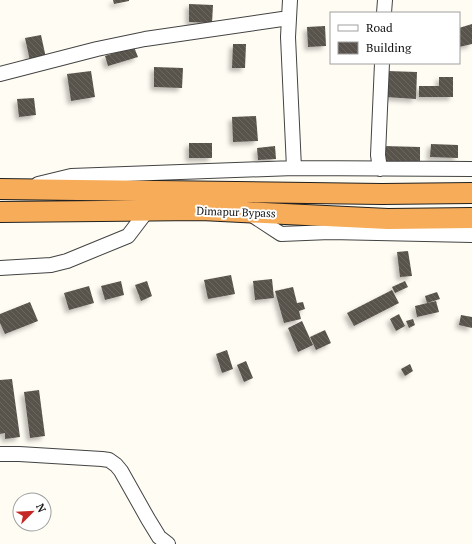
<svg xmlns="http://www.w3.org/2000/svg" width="472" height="544" font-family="'PT Serif',serif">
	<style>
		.building { fill: url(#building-back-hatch); filter: url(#shadow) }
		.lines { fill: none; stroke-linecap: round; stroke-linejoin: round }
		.minor-casing { stroke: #434343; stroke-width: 16 }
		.highway-casing { stroke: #212121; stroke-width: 22 }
		.minor { stroke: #fff; stroke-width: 14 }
		.highway { stroke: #f7ac59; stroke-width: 20 }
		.labels { text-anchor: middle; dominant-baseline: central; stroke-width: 4; stroke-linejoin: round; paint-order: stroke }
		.street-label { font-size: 11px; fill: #101010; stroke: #fff }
	</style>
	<defs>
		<pattern id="building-back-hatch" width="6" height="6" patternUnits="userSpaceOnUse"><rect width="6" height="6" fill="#59524c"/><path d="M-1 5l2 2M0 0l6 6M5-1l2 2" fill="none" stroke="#6c6661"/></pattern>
		<filter id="shadow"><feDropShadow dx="-3.5" dy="3.5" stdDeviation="2" flood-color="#0004"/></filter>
	</defs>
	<rect width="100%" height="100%" fill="#fffdf3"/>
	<!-- building -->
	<path class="building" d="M113,0H129V1L114,4Z
		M189,4L213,5L212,23L189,22Z
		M472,24V44L459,47V28Z
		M325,26L326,46L308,47L307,27Z
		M41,35L46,58L30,61L25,38Z
		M233,44H246L245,68H232Z
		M134,47L138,57L108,66L105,56Z
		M154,67L183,68L182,88L154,87Z
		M91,71L95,97L71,101L67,74Z
		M387,71L417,72L416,99L386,97Z
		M439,77H453V97H419V86H439Z
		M34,98L36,115L19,117L17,99Z
		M256,116L258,141L233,142L232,117Z
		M189,143H212V158H189Z
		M431,144L458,145V158L430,157Z
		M275,146L276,159L258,160L257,148Z
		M383,146L420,147V162L383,161Z
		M408,251L412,276L400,277L397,252Z
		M231,275L235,294L208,299L204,280Z
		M272,279L274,298L255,300L253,281Z
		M121,281L124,295L105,300L101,286Z
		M147,281L152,296L141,301L135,285Z
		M405,281L408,287L395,293L392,287Z
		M89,286L94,303L69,310L64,293Z
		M293,287L297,303L303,302L305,309L299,311L301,319L284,323L275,291Z
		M392,290L399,303L354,326L347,313Z
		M437,292L440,299L427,303L425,296Z
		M436,301L439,312L417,317L415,306Z
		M30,302L38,321L5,334L0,323V314Z
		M399,314L405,326L396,331L390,319Z
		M461,315L472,317V328L459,325Z
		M413,319L415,325L409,328L406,321Z
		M302,321L313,345L298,352L288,328Z
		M325,330L331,343L316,350L310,337Z
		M227,350L233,369L222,373L216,354Z
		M246,361L253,378L244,382L237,365Z
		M410,364L413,371L405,376L401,369Z
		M12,379L20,437L5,439V433L0,434V380Z
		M39,390L45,436L30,438L24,392Z"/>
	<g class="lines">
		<defs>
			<path id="minor" d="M290,0L288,37L294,168
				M384,13L385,0
				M0,74L97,49L145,39L289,18
				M380,169L378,155L382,63
				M38,184L71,176L294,168L472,169
				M249,213L281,234L330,232L472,235
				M0,268L51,265L67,261L128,236L147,211
				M0,454H19L102,459L109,460L116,465L121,471L148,519L159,537L168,544"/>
			<path id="highway" d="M0,189L382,194L472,193
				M0,212L201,210L388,219L472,218"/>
		</defs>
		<!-- minor casing -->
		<use href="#minor" class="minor-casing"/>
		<!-- highway casing -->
		<use href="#highway" class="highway-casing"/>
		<!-- minor -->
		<use href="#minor" class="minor"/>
		<!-- highway -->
		<use href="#highway" class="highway"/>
	</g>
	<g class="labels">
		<!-- street labels -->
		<g class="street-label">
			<text transform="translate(236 212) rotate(2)">Dimapur Bypass</text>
		</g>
	</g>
	<!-- legend -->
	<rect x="330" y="12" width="130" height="52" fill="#ffffff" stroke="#9f9f9f"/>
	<rect x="338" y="25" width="20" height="6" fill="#ffffff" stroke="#9f9f9f"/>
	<text x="366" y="32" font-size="12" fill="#101010">Road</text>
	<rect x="338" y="42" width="20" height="12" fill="url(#building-back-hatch)" stroke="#9f9f9f"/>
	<text x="366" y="52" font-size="12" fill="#101010">Building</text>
	<!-- north arrow -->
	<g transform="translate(32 512) rotate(66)"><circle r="19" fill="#ffffff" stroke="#9f9f9f"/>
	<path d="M0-3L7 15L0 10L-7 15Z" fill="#c42724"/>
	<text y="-6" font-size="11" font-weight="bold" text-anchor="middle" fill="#101010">N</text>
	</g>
</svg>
